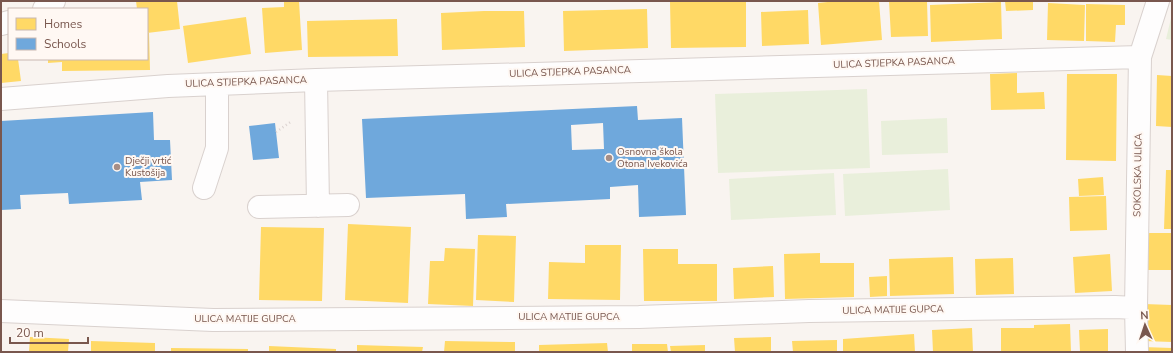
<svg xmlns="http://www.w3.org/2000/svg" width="1173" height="353" font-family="'Nunito Sans',sans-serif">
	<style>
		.green { fill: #e9efdb }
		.homes { fill: #ffd966 }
		.schools { fill: #6fa8dc; fill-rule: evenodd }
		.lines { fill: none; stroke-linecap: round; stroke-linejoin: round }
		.minor-casing { stroke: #d9d1ce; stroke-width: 24 }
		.path { stroke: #dbd2d0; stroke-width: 2.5; stroke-dasharray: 1 3; stroke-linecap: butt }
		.minor { stroke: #fefdfd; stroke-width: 22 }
		.poi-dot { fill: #a68e87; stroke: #fff8f3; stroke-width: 1.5 }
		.labels { text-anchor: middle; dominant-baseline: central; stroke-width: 4; stroke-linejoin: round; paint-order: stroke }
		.street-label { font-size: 10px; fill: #79574e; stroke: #fff8f3 }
		.poi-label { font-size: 10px; fill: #79574e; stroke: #fff8f3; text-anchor: start }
	</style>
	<rect width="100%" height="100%" fill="#f9f4f0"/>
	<!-- green -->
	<path class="green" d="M1172,14V40L1166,39Z
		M867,89L870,168L718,173L715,94Z
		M947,118L948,153L882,155L881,121Z
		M948,169L950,210L845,216L843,174Z
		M834,173L836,215L731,220L729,179Z"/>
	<!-- homes -->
	<path class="homes" d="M136,1H177L180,29L147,33V9H137Z
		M284,1H299L302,50L265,53L262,8L284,7Z
		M708,1H746V47L671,48L670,2Z
		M837,1H879L882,40L821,45L818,3Z
		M889,1H927L928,36L891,37Z
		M1005,1H1033V10L1006,11Z
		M1001,2L1002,39L931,42L930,5Z
		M1048,3L1085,5L1084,41L1047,40Z
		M1086,4L1125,5V25H1116L1115,42L1086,41Z
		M647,9L648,48L564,51L563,11Z
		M808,10L809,44L762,46L761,12Z
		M484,11H524L525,47L442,50L441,13Z
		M246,17L251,54L188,63L183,26Z
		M397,19L398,56L308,57L307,21Z
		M147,33H149L150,70L62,71V62L48,63V59H147Z
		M9,53V59H18L21,81L1,83V54Z
		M1017,73V93L1044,92L1045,109L991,110L990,74Z
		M1067,74H1117L1116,161L1066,160Z
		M1157,75L1172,76V127L1156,126Z
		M1166,170H1172V229H1164Z
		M1103,177L1104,195L1079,196L1078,179Z
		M1106,196L1107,230L1070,231L1069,197Z
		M348,224L411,227L408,303L345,300Z
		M261,227L324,228L322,301L259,300Z
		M1148,233H1172V270H1147Z
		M478,235L516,236L514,302L476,300Z
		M585,245H621L620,300L548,299L549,262L585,263Z
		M445,248L475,249L473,306L428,304L430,261H444Z
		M643,249H678V264H717V301H644Z
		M820,253V263H854V297L785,299L784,254Z
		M1110,254L1112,291L1075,293L1073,257Z
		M953,257L954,294L890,296L889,259Z
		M1013,258L1014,294L976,295L975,259Z
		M773,266L774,297L734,299L733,268Z
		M887,276V296L870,297L869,277Z
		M1144,304L1172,305V342L1143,341Z
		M1070,324L1071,352H1001V328H1034V325Z
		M972,328L973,352H933L932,330Z
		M1108,329V352H1080L1079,330Z
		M914,334L915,352H843V339Z
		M30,337L69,339L68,352H29Z
		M771,337V352H735L734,338Z
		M837,340V352H793L792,341Z
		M91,341L155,343V352H91Z
		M445,341L515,342V352H444Z
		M607,343L608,352H539V345Z
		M632,344H667L668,352H632Z
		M357,345L423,347L422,352H357Z
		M705,345V352H671L670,346Z
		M269,346L336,349V352H269Z
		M1143,347L1172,348V352H1143Z
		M171,348L248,349V352H171Z"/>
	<!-- schools -->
	<path class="schools" d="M637,106L638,120L682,118L686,215L639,217L638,185L610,187V199L506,204L507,217L466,219L465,194L366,198L362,119ZM603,123L604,149L572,150L571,125Z
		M153,112L154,140H170L172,180L140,182L142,200L69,204L68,193L20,195L21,209L1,210V121Z
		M275,123L279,158L253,160L249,126Z"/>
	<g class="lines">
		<defs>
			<path id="minor" d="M44,9L54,1
				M1,24L9,22
				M316,80L318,206
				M1,99L168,86L316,80L1140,57
				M204,188L217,148V84
				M259,207L348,205
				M1,311L213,320L639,317L809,311L1115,307L1136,308
				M1137,352L1136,308L1140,57L1158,1"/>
		</defs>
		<!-- minor casing -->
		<use href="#minor" class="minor-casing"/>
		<!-- path -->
		<path class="path" d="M276,132L292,121"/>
		<!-- minor -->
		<use href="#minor" class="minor"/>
	</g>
	<!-- markers -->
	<g class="poi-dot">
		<circle cx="609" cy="158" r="4"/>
		<circle cx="117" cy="167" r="4"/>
	</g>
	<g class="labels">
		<!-- street labels -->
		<g class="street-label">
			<text transform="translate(894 63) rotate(-2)">ULICA STJEPKA PASANCA</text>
			<text transform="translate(570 72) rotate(-2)">ULICA STJEPKA PASANCA</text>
			<text transform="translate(246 82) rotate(-2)">ULICA STJEPKA PASANCA</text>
			<text transform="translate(1138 175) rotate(-89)">SOKOLSKA ULICA</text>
			<text transform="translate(893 310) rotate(-1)">ULICA MATIJE GUPCA</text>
			<text x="569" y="317">ULICA MATIJE GUPCA</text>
			<text x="245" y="319">ULICA MATIJE GUPCA</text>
		</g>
		<!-- poi labels -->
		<g class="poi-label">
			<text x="617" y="152">Osnovna škola<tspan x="617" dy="12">Otona Ivekovića</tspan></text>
			<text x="125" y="161">Dječji vrtić<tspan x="125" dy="12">Kustošija</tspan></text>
		</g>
	</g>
	<!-- border -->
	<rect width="1173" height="353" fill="none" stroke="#79574e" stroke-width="4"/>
	<!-- legend -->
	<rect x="8" y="8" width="140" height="52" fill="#fff8f3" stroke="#c9b8b1"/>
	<rect x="16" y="18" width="20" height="12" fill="#ffd966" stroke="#c9b8b1"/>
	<text x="44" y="28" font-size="12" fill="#79574e">Homes</text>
	<rect x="16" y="38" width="20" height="12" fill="#6fa8dc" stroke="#c9b8b1"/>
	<text x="44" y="48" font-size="12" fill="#79574e">Schools</text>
	<!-- north arrow -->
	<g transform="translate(1145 325) rotate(357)" stroke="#fff8f3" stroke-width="3" paint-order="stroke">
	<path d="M0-3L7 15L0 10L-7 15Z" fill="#79574e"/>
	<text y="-6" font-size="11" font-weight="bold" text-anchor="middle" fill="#79574e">N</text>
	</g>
	<!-- scale -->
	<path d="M10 337v6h78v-6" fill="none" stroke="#79574e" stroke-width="2"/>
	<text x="16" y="337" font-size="12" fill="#79574e" stroke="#fff8f3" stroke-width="3" paint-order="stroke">20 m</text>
</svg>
